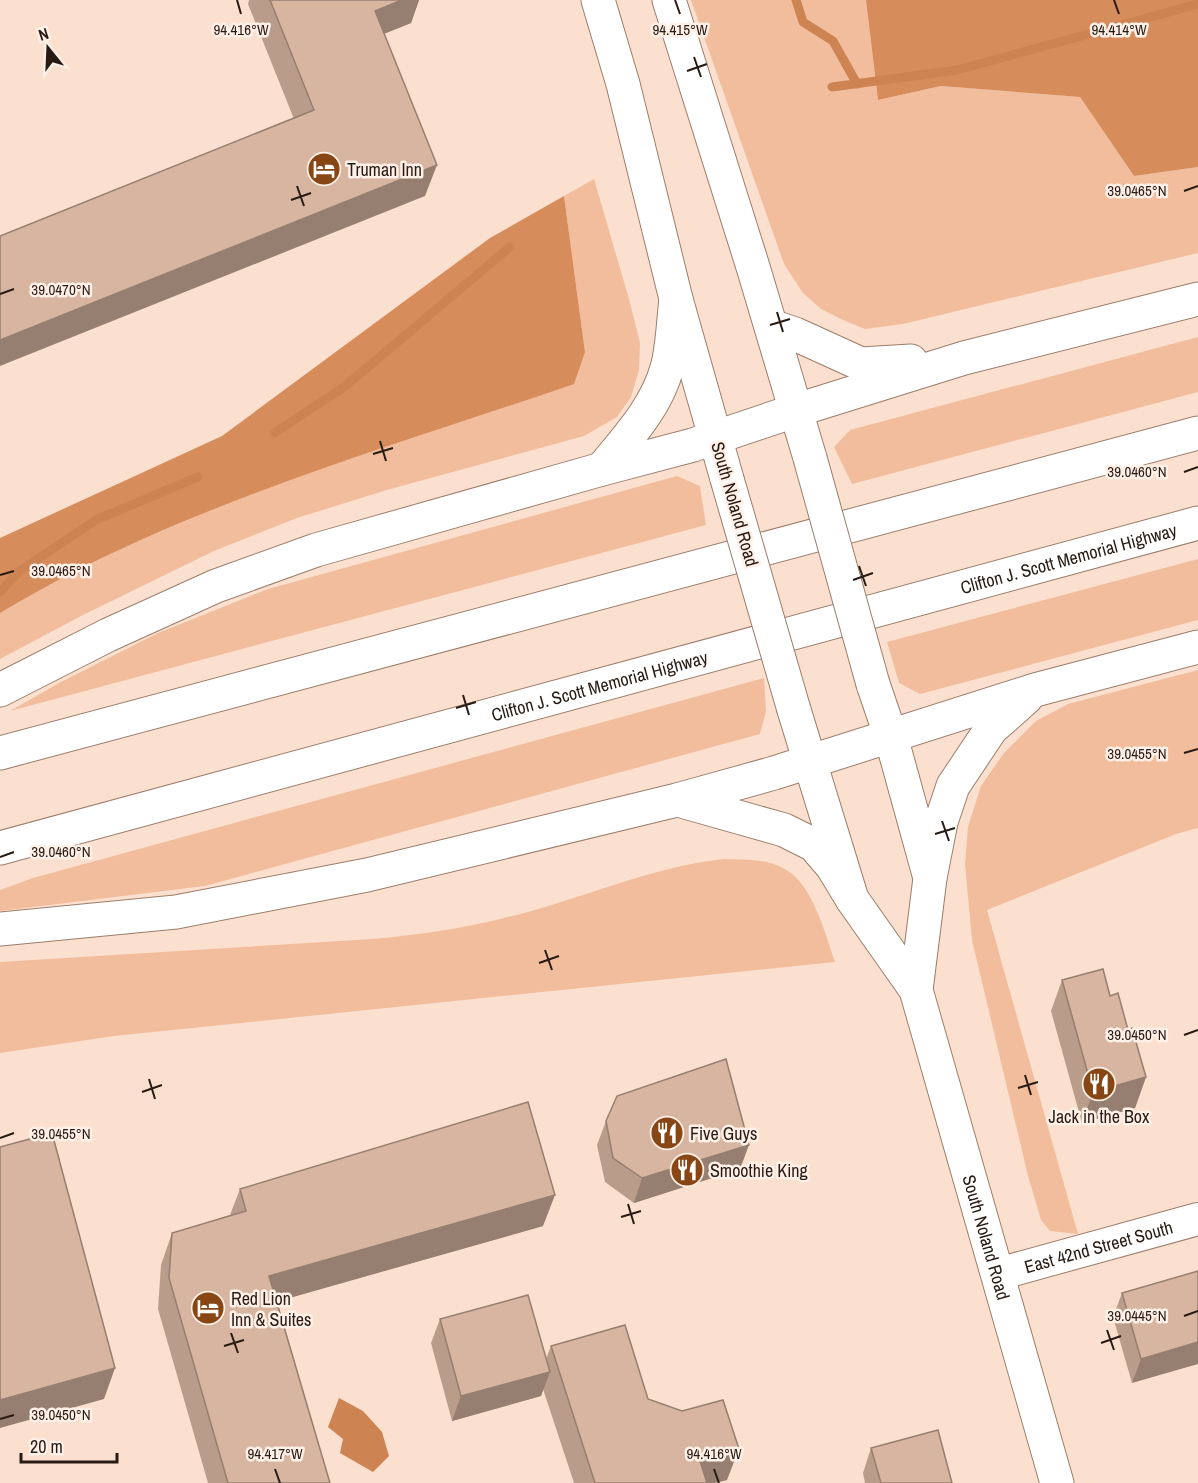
<svg xmlns="http://www.w3.org/2000/svg" width="1198" height="1483" font-family="'Archivo Narrow',sans-serif">
	<style>
		.green { fill: #f2bd9d }
		.forest { fill: #d78c5b }
		.water { fill: #ce8352 }
		.lines { fill: none; stroke-linecap: round; stroke-linejoin: round }
		.stream { stroke: #ce8352; stroke-width: 9 }
		.street-casing { stroke: #9c7d6a; stroke-width: 34 }
		.primary-casing { stroke: #9c7d6a; stroke-width: 35 }
		.highway-casing { stroke: #9c7d6a; stroke-width: 35 }
		.street { stroke: #fff; stroke-width: 32 }
		.primary { stroke: #fff; stroke-width: 33 }
		.highway { stroke: #fff; stroke-width: 33 }
		.primary-bridge-casing { stroke: #9c7d6a; stroke-width: 35; stroke-linecap: butt }
		.primary-bridge { stroke: #fff; stroke-width: 33 }
		.wall { fill: #b99c8a }
		.shaded-wall { fill: #967f70 }
		.building { fill: #d7b5a0; stroke: #967f70; stroke-width: 1.5 }
		.ticks { fill: none; stroke: #271b13; stroke-width: 2 }
		.labels { text-anchor: middle; dominant-baseline: central; stroke-width: 5; stroke-linejoin: round; paint-order: stroke }
		.poi-label { font-size: 18px; fill: #271b13; stroke: #fff0e8; text-anchor: start }
		.street-label { font-size: 18px; fill: #271b13; stroke: #fff0e8 }
		.ticks-label { font-size: 15px; text-anchor: middle; fill: #271b13; stroke: #fff0e8; stroke-width: 5; stroke-linejoin: round; paint-order: stroke }
	</style>
	<rect width="100%" height="100%" fill="#fce0cf"/>
	<!-- green -->
	<path class="green" d="M691,0H866L878,100L941,86L1080,97L1134,176L1198,167V253L903,324L865,329L843,320L821,309L803,293L784,264Z
		M594,179L629,299L640,343L639,370L631,397L617,417L584,436L387,490L297,518L214,551L83,615L0,659V613L39,590L124,547L585,352L564,196Z
		M1198,337V392L852,484L834,447L850,430Z
		M677,476L700,486L706,525L10,711L59,683L158,633L268,589Z
		M1198,559V620L920,694L899,683L887,642Z
		M1198,670V828L1176,834L987,910L1078,1234L1050,1231L1041,1220L1028,1176L972,940L965,864L968,827L981,786L1004,753L1036,721L1068,704Z
		M764,678L766,712L760,734L205,886L0,911V890L33,878Z
		M724,859C745,860 770,858 788,871C814,888 825,934 835,962L114,1036L0,1053V962L373,939C417,935 460,929 504,918C578,901 648,867 724,859Z"/>
	<!-- forest -->
	<path class="forest" d="M866,0H1198V167L1134,176L1080,97L941,86L878,100Z
		M564,196L585,352L574,384C381,450 174,508 0,613V538L222,436L490,238Z"/>
	<!-- water -->
	<path class="water" d="M339,1398L363,1411L382,1432L389,1456L373,1472L340,1453L343,1439L328,1427Z"/>
	<g class="lines">
		<!-- stream -->
		<path class="stream" d="M796,0L803,22L833,41L857,84
			M832,87L957,70L1198,4
			M274,433L343,388L510,247
			M0,592L19,571L98,519L198,477"/>
		<defs>
			<g id="street">
				<path id="s1" d="M998,1274L1198,1219"/>
			</g>
			<g id="primary">
				<path d="M598,0L623,84L676,299L727,479"/>
				<path d="M669,0L753,267L810,458"/>
				<path d="M873,684L891,737L930,878L916,990"/>
				<path id="s2" d="M794,710L852,899L916,990L1057,1483"/>
			</g>
			<g id="highway">
				<path d="M771,326L795,334L861,364L911,361"/>
				<path d="M602,469C627,438 656,408 667,368C673,347 673,322 676,299"/>
				<path d="M0,690L108,635L216,586L316,550L602,469L693,445L797,410L964,358L1198,299"/>
				<path d="M0,753L1198,433"/>
				<path d="M678,800L784,830L814,845L832,866L852,899"/>
				<path id="s3" d="M0,848L1198,523"/>
				<path d="M930,878L941,822L953,786L991,729L1026,698"/>
				<path d="M0,929L176,912L367,875L677,800L774,773L1035,690L1198,647"/>
			</g>
		</defs>
		<!-- street casing -->
		<use href="#street" class="street-casing"/>
		<!-- primary casing -->
		<use href="#primary" class="primary-casing"/>
		<!-- highway casing -->
		<use href="#highway" class="highway-casing"/>
		<!-- street -->
		<use href="#street" class="street"/>
		<!-- primary -->
		<use href="#primary" class="primary"/>
		<!-- highway -->
		<use href="#highway" class="highway"/>
		<defs>
			<path id="primary-bridge" d="M810,458L873,684
				M727,479L794,710"/>
		</defs>
		<!-- primary-bridge casing -->
		<use href="#primary-bridge" class="primary-bridge-casing"/>
		<!-- primary-bridge -->
		<use href="#primary-bridge" class="primary-bridge"/>
	</g>
	<!-- wall -->
	<path class="wall" d="M249,0H419L411,23L384,34L425,196L294,119L248,4Z
		M1062,980L1110,996L1128,1030L1146,1077L1135,1108L1082,1123L1051,1011Z
		M606,1121L740,1169L634,1203L605,1182L597,1145Z
		M240,1189L543,1226L277,1301L330,1483H208L158,1309L161,1265L172,1233L230,1215Z
		M1198,1271L1132,1383L1113,1317L1122,1293Z
		M440,1319L546,1359L551,1346L648,1399L727,1480L714,1483H574L543,1389L541,1396L452,1421L431,1343Z
		M871,1448L952,1483H865L863,1473Z"/>
	<!-- shaded-wall -->
	<path class="shaded-wall" d="M402,0H419L411,23L363,42L375,11Z
		M437,165L425,196L0,366V340Z
		M1146,1077L1135,1108L1082,1123L1093,1092Z
		M749,1145L740,1169L634,1203L642,1178Z
		M555,1195L543,1226L258,1307L269,1276Z
		M1198,1342V1364L1132,1383L1141,1359Z
		M115,1368L104,1399L0,1428V1400Z
		M550,1372L541,1396L452,1421L461,1396Z
		M739,1449L727,1480L714,1483H690L699,1458Z"/>
	<!-- building -->
	<path class="building" d="M270,0H402L375,11L437,165L0,340V236L314,110Z
		M1103,969L1110,996L1118,993L1128,1030L1132,1028L1146,1077L1093,1092L1062,980Z
		M726,1059L749,1145L642,1178L613,1158L606,1121L617,1096Z
		M528,1102L555,1195L269,1276L330,1483H228L169,1278L172,1233L246,1211L240,1189Z
		M52,1133L115,1368L0,1400V1147Z
		M1198,1271V1342L1141,1359L1122,1293Z
		M528,1295L550,1372L461,1396L440,1319Z
		M625,1325L648,1399L682,1411L723,1400L739,1449L699,1458L707,1483H595L551,1346Z
		M938,1430L952,1483H881L871,1448Z"/>
	<!-- ticks -->
	<path class="ticks" d="M237,0L241,14M675,0L680,14M1114,0L1119,14M694,57L701,77M687,71L707,64M297,186L304,206M1184,191L1198,186M291,200L311,193M0,294L14,289M777,312L783,332M770,325L790,319M380,441L386,461M373,454L393,448M1184,472L1198,467M859,566L866,586M0,575L14,571M853,580L873,573M463,695L469,715M456,708L476,702M1184,753L1198,749M942,821L949,841M935,834L955,828M0,857L14,852M545,950L552,970M539,963L559,956M1184,1035L1198,1030M1025,1075L1031,1095M149,1079L155,1099M1018,1088L1038,1082M142,1092L162,1085M0,1138L14,1133M628,1204L634,1224M621,1217L641,1211M1184,1316L1198,1311M1107,1330L1114,1350M231,1333L238,1353M1101,1343L1121,1336M224,1346L244,1340M0,1419L14,1415M275,1469L280,1483M714,1469L719,1483"/>
	<!-- icons -->
	<defs>
		<symbol id="hotel-disc" viewBox="-11 -11 22 22"><circle r="9.5" fill="#874613" stroke="#fff0e8"/><path d="M-6-4.5h1.5V1H6V5H4.5V3h-9V5H-6ZM-4 0a1.8 1.8 0 1 1 3.6 0ZM.5 0V-2.5h3Q6-2.5 6 0Z" fill="#fff"/></symbol>
		<symbol id="restaurant-disc" viewBox="-11 -11 22 22"><circle r="9.5" fill="#874613" stroke="#fff0e8"/><path d="M-5-6h1v4h1v-4h1v4h1v-4h1v5L-1.5 .5V6h-2V.5L-5-1ZM5-6V6H3V1.5H1.5Q1.5-4 5-6Z" fill="#fff"/></symbol>
	</defs>
	<g fill-rule="evenodd">
		<use href="#hotel-disc" x="305" y="150" width="38" height="38"/>
		<use href="#restaurant-disc" x="1080" y="1065" width="38" height="38"/>
		<use href="#restaurant-disc" x="648" y="1114" width="38" height="38"/>
		<use href="#restaurant-disc" x="668" y="1151" width="38" height="38"/>
		<use href="#hotel-disc" x="189" y="1289" width="38" height="38"/>
	</g>
	<g class="labels">
		<!-- poi labels -->
		<g class="poi-label">
			<text x="347" y="169">Truman Inn</text>
			<text x="1099" y="1116" text-anchor="middle">Jack in the Box</text>
			<text x="690" y="1133">Five Guys</text>
			<text x="710" y="1170">Smoothie King</text>
			<text x="231" y="1298">Red Lion<tspan x="231" dy="21">Inn &amp; Suites</tspan></text>
		</g>
		<!-- street labels -->
		<g class="street-label">
			<text transform="translate(735 504) rotate(74)">South Noland Road</text>
			<text stroke="none"><textPath href="#s3" startOffset="1107">Clifton J. Scott Memorial Highway</textPath></text>
			<text stroke="none"><textPath href="#s3" startOffset="621">Clifton J. Scott Memorial Highway</textPath></text>
			<text stroke="none"><textPath href="#s2" startOffset="566">South Noland Road</textPath></text>
			<text stroke="none"><textPath href="#s1" startOffset="104">East 42nd Street South</textPath></text>
		</g>
	</g>
	<g class="ticks-label">
		<text x="241" y="35">94.416°W</text>
		<text x="680" y="35">94.415°W</text>
		<text x="1119" y="35">94.414°W</text>
		<text x="1137" y="196">39.0465°N</text>
		<text x="61" y="295">39.0470°N</text>
		<text x="1137" y="477">39.0460°N</text>
		<text x="61" y="576">39.0465°N</text>
		<text x="1137" y="759">39.0455°N</text>
		<text x="61" y="857">39.0460°N</text>
		<text x="1137" y="1040">39.0450°N</text>
		<text x="61" y="1139">39.0455°N</text>
		<text x="1137" y="1321">39.0445°N</text>
		<text x="61" y="1420">39.0450°N</text>
		<text x="275" y="1459">94.417°W</text>
		<text x="714" y="1459">94.416°W</text>
	</g>
	<!-- north arrow -->
	<g transform="translate(48 48) rotate(342)" stroke="#fff0e8" stroke-width="4.5" paint-order="stroke">
	<path d="M0-4.5L10 22L0 15L-10 22Z" fill="#271b13"/>
	<text y="-9" font-size="16" font-weight="bold" text-anchor="middle" fill="#271b13">N</text>
	</g>
	<!-- scale -->
	<path d="M21 1453v9h96v-9" fill="none" stroke="#271b13" stroke-width="3"/>
	<text x="30" y="1453" font-size="18" fill="#271b13" stroke="#fff0e8" stroke-width="4.5" paint-order="stroke">20 m</text>
</svg>
